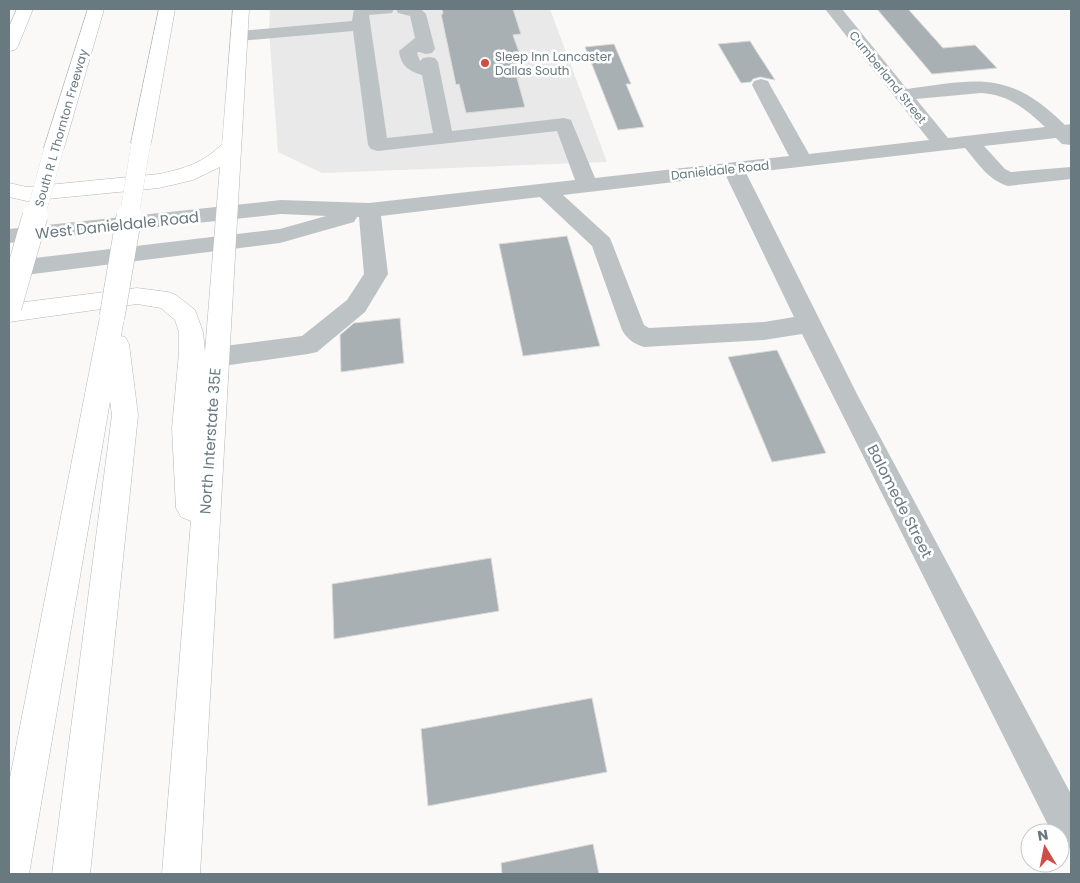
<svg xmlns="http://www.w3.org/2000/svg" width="1080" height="883" font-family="Poppins,sans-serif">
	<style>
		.built { fill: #e8e9e8 }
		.building { fill: #a8b0b4; stroke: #dcdbda }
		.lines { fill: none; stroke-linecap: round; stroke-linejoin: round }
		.major-casing { stroke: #b2b7ba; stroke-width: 1 }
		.highway-casing { stroke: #b4b8ba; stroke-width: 1 }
		.minor { fill: #bdc3c5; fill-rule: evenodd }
		.major { fill: #fff; fill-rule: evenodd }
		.highway { fill: #fff; fill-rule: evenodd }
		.highway-bridge-far1-casing { stroke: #b4b8ba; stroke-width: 19; stroke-linecap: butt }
		.highway-bridge-casing { stroke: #b4b8ba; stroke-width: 26; stroke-linecap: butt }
		.highway-bridge-far1 { stroke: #fff; stroke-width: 19 }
		.highway-bridge { stroke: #fff; stroke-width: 25 }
		.poi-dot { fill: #ce4d44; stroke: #fff; stroke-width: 2 }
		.labels { text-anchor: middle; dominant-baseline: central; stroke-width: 5; stroke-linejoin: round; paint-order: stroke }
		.far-poi-label { font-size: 12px; fill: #68797f; stroke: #fff; text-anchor: start }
		.far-street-label { font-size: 12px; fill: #68797f; stroke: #fff }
		.street-label { font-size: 15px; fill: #68797f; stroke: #fff }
	</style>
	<rect width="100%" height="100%" fill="#faf9f8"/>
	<!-- built -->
	<path class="built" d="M270,9H550L607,162L322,173L278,152L269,30Z"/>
	<!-- building -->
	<path class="building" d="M442,9H513L521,34L513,35L519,52H513L521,77L517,78L525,107L466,113L459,84L456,85L441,14H443Z
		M877,9H908L943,48L975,45L997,68L932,74Z
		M750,41L755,49L775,80L760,77L753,79L751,82L741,83L718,44Z
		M614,44L631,84H626L644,127L618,130L585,47Z
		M567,236L600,346L523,356L499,244Z
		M400,318L404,363L341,372L340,335L354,323Z
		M777,350L826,453L772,462L728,357Z
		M491,558L499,611L334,639L332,584Z
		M592,698L607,772L428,806L421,729Z
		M593,844L599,874H502L501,863Z"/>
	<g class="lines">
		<defs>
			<path id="major" d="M17,9H33L18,46L15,50L9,51V27Z
				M233,9H249L200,874H162L191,521L181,517L176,508L172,428L179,353V332L175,320L161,308L137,304L9,322V304L137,288L168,292L176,295L195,310L203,332L205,352L220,167L193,180L159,188L27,201L9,197V183L27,187L159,174C183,169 204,163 222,144Z"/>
			<path id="highway" d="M88,9H104L64,148L61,152L54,154L47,152L44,148Z
				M159,9H175L151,143L148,147L141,149L134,147L131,143Z
				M112,308L121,311L124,317L121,336L125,337L129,344L138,415L90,874H52L112,415L110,401L29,874H9V783L100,317L103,311Z"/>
		</defs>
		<!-- major casing -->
		<use href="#major" class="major-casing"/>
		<!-- highway casing -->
		<use href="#highway" class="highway-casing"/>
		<!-- minor -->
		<path class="minor" d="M354,9H394L392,13L369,15L387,138L433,133L422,75C409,71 401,66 399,51L415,38L410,16L398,13L396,9H421L426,14L435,49L432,53L426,54L419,52L417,53L420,61L423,58L429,57L435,58L438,62L452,131L564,118L571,120L595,178L789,156L752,85L754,81L761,79L768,81L770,85L809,154L929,140L825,9H842L907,89C979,79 1009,70 1065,125L1071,124V145L1062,144L1056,138L984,146L1005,169L1011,172L1071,167V179L1008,186C988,180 978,163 965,148L746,173L858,396L1071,794V849L1060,845V833H1052L802,334L764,340L644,347C634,344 627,339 622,330L592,246L540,197L381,216L388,274L365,312L317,352L308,354L216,367L207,364L203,357L207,350L216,347L302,336L347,300L364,274L359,217H357L354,222L280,243L9,277V261L280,229L326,216L281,214L9,243V229L281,200L369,203L575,180L557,131L378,151L371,149L368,145L353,31L239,41L233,40L230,36L233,32L239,31L352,21ZM981,93C1007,94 1026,109 1045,127L948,138L916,99ZM726,176L794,317L764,322L649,328L644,325L610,238L563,195Z"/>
		<!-- major -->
		<use href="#major" class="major"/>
		<!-- highway -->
		<use href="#highway" class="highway"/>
		<defs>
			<path id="highway-bridge-far1" d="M35,217L54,148
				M129,217L141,143"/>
			<path id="highway-bridge" d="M9,307L35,216
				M112,317L129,216"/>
		</defs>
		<!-- highway-bridge-far1 casing -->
		<use href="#highway-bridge-far1" class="highway-bridge-far1-casing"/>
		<!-- highway-bridge casing -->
		<use href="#highway-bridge" class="highway-bridge-casing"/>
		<!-- highway-bridge-far1 -->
		<use href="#highway-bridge-far1" class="highway-bridge-far1"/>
		<!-- highway-bridge -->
		<use href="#highway-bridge" class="highway-bridge"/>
	</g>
	<!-- markers -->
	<circle class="poi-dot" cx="485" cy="63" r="5"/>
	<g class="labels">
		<!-- far-poi labels -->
		<g class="far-poi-label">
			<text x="495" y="56">Sleep Inn Lancaster<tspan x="495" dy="14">Dallas South</tspan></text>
		</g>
		<!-- far-street labels -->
		<g class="far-street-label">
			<text transform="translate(888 77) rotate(51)">Cumberland Street</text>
			<text transform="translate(61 128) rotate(-74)">South R L Thornton Freeway</text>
			<text transform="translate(720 170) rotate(-6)">Danieldale Road</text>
		</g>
		<!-- street labels -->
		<g class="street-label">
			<text transform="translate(117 225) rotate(-6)">West Danieldale Road</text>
			<text transform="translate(210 441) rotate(-86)">North Interstate 35E</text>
			<text transform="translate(900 501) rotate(63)">Balomede Street</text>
		</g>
	</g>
	<!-- border -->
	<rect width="1080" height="883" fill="none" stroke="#68797f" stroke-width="20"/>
	<!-- north arrow -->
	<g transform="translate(1045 848) rotate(350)"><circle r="24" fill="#ffffff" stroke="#c3c9cc"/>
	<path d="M0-4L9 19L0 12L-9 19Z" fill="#ce4d44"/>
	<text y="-8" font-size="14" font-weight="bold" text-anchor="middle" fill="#68797f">N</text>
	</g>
</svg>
